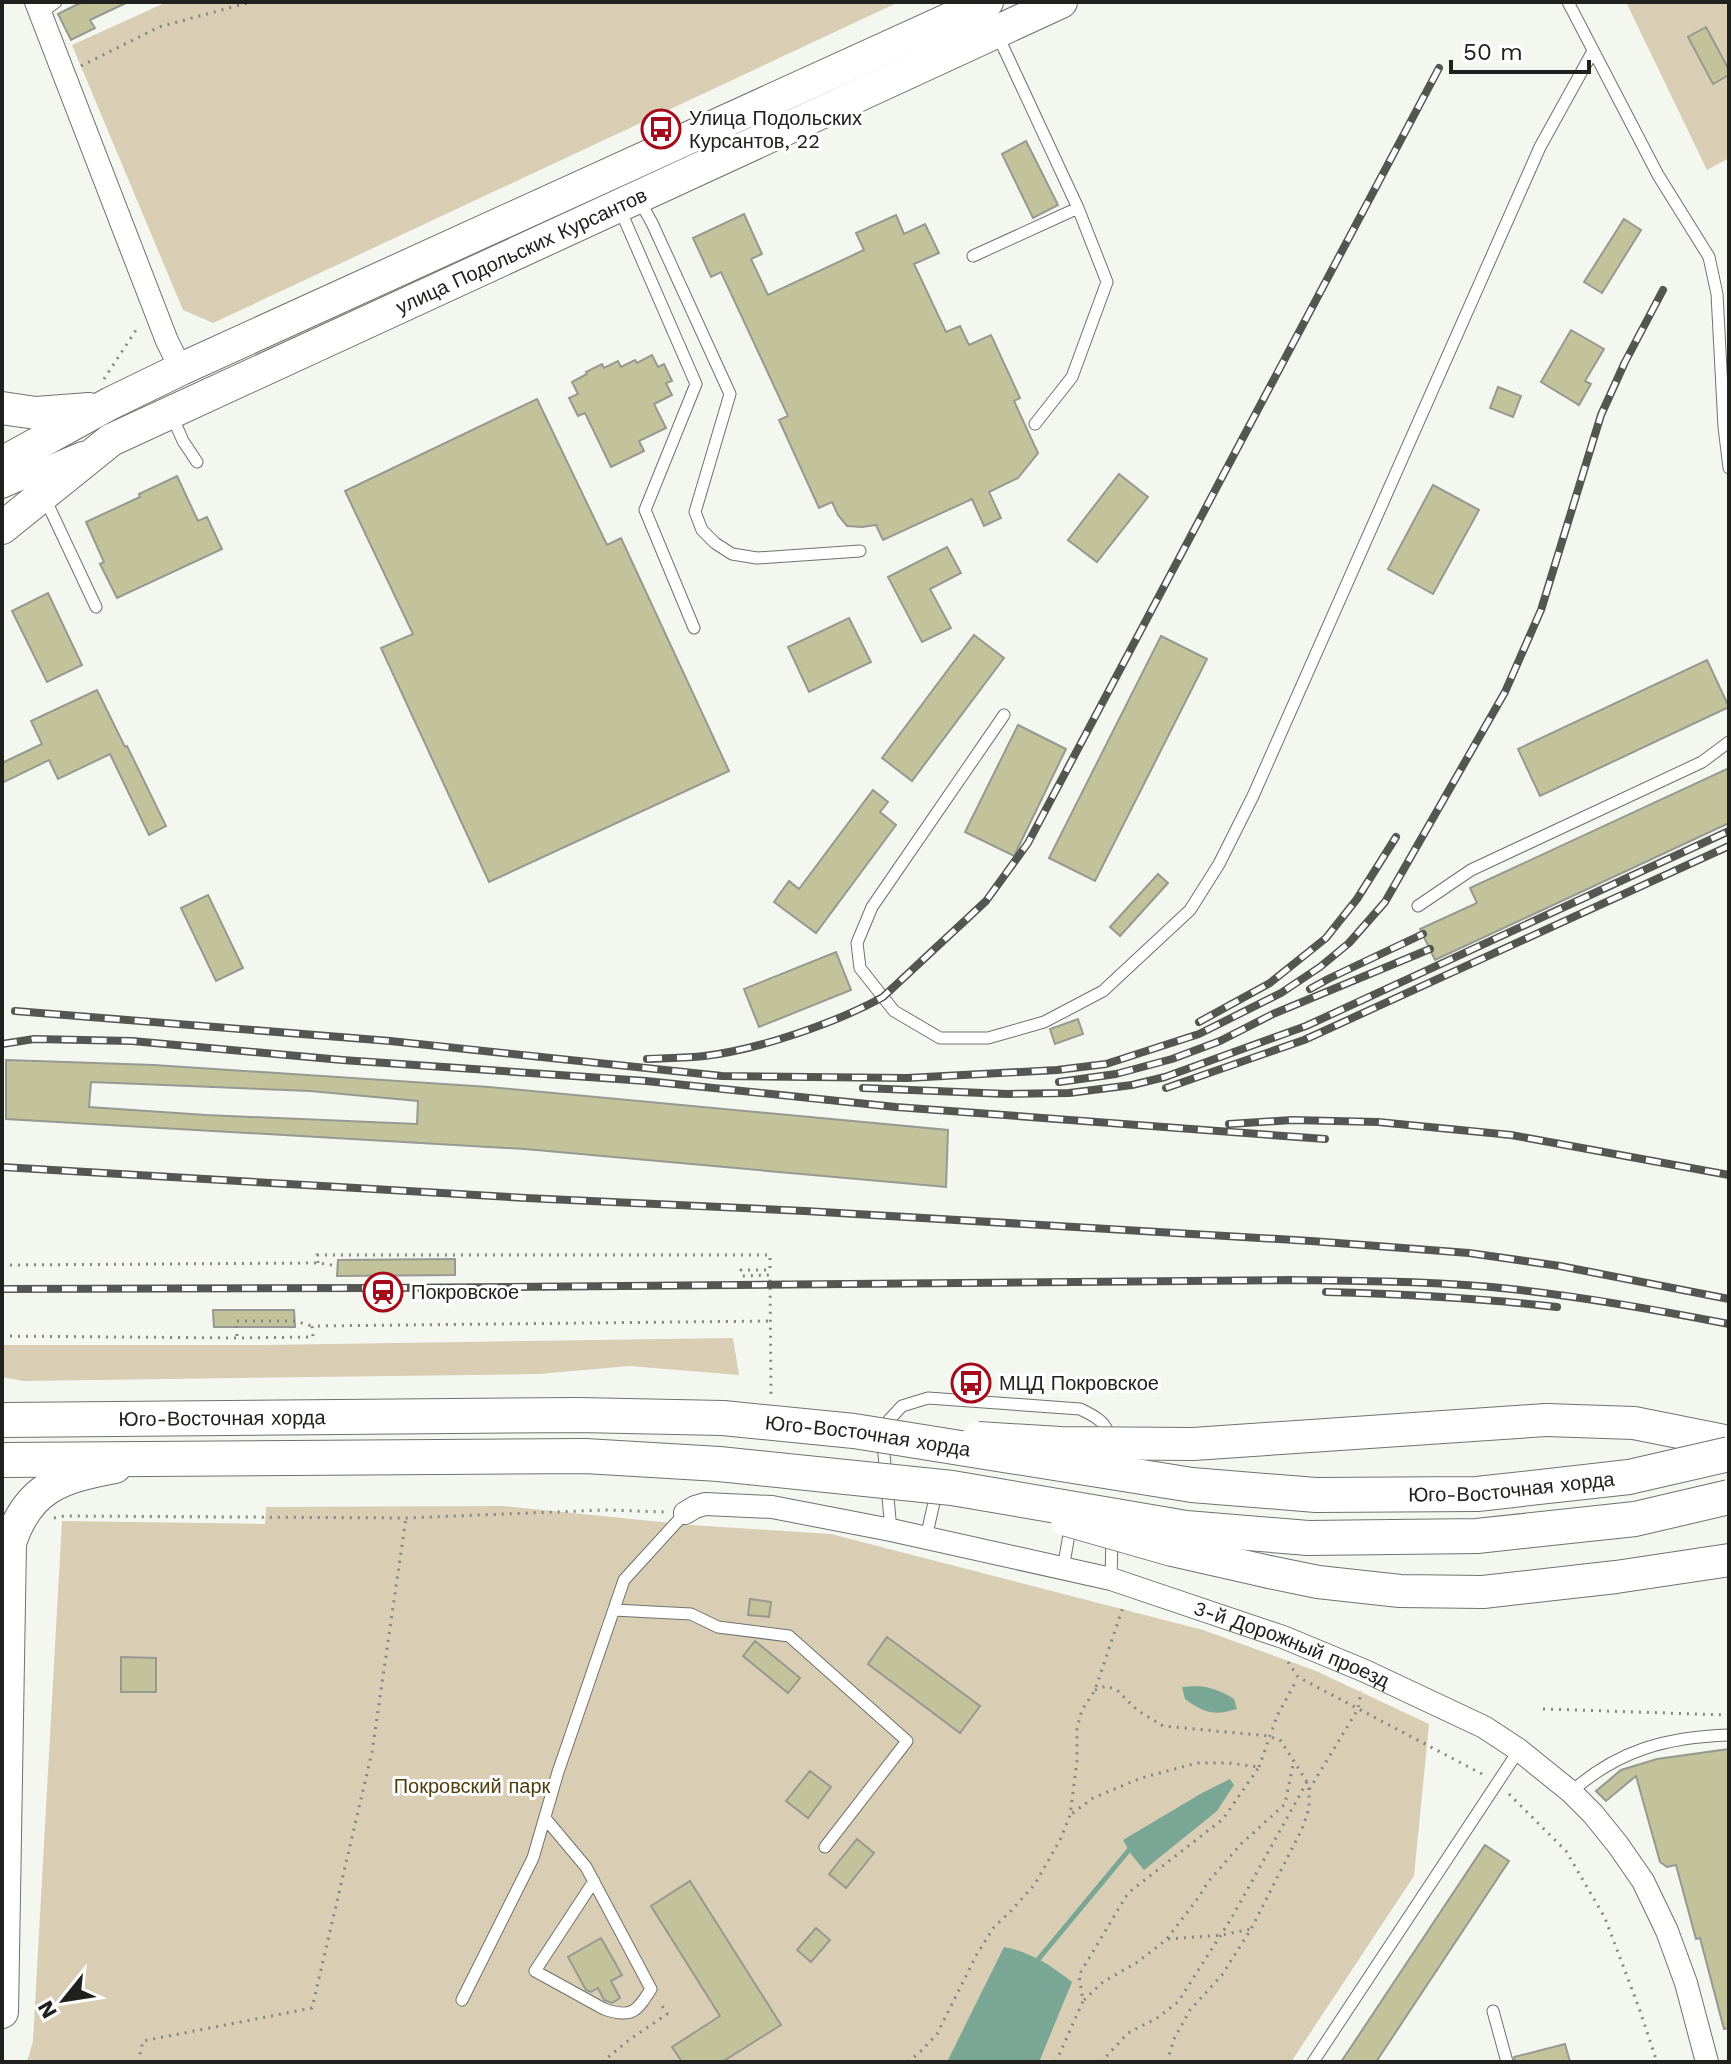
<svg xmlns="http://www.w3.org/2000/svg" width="1731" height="2064" font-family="'Work Sans',sans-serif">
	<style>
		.green { fill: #d9cdb3 }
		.water { fill: #79a695 }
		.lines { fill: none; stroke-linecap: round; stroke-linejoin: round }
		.stream { stroke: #79a695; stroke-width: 5 }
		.building { fill: #c3c39b; stroke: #989892; stroke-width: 2; fill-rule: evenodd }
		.lane-casing { stroke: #6f726c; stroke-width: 13 }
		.street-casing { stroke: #6f726c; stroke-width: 24 }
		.secondary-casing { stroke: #6f726c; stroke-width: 34 }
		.primary-casing { stroke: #6f726c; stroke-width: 36 }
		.path { stroke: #838681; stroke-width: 3; stroke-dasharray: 2 6; stroke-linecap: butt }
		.lane { stroke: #fff; stroke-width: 11 }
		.street { stroke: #fff; stroke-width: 22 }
		.secondary { stroke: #fff; stroke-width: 32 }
		.primary { stroke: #fff; stroke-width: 34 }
		.rail-casing { stroke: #555652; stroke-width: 8 }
		.rail { stroke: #fff; stroke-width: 5; stroke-dasharray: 15; stroke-linecap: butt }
		.secondary-bridge-casing { stroke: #6f726c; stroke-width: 34; stroke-linecap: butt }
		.primary-bridge-casing { stroke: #6f726c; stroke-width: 36; stroke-linecap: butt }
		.secondary-bridge { stroke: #fff; stroke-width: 32 }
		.primary-bridge { stroke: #fff; stroke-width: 34 }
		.labels { text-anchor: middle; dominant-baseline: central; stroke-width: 6; stroke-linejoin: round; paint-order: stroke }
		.poi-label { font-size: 20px; fill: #20211e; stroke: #fff; text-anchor: start }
		.street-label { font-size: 20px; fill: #20211e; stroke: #fff }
		.park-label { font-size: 20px; fill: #4f3d0d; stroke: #fff }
	</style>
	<rect width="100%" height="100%" fill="#f3f7f0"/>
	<!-- green -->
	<path class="green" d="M167,2H899L213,323L183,310L72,45Z
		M1626,2H1729V158L1707,170Z
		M733,1338L739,1375L629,1366L539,1374L23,1381L2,1377V1345H266Z
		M502,1506L691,1525L831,1534L1203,1630L1316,1671L1429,1724L1414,1876L1291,2062H27L33,2041L62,1521L265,1524L266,1507Z"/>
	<!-- water -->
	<path class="water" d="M1196,1686C1211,1687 1222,1691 1234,1699L1237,1709C1214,1716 1204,1713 1185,1699L1182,1687Z
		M1230,1779L1234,1785L1217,1811L1144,1870L1131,1854L1123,1840L1202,1793Z
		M1004,1947C1030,1952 1051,1965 1072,1982L1039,2062H947Z"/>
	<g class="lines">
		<!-- stream -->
		<path class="stream" d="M1036,1962L1129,1850L1133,1848"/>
	</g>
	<!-- building -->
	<path class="building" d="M82,2H128L90,20L95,28L71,40L58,14Z
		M1706,27L1729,70V75L1713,84L1688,37Z
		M1026,141L1058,205L1033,218L1002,154Z
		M744,214L762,254L751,259L768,295L864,250L856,233L896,215L904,234L925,224L939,253L914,264L946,332L960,326L969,345L991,335L1020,398L1014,401L1038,453L1018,478L989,492L1001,518L984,526L972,499L883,540L876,525L862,527L847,526L838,515L832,502L819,508L779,420L788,416L721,272L711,277L693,238Z
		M1624,219L1641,230L1602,293L1584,282Z
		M1571,330L1604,349L1585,381L1591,384L1579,405L1541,382Z
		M652,355L658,367L664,364L672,381L666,383L672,395L654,404L666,428L639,441L644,451L611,467L585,413L578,416L569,398L578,394L572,382L587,374L586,372L602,364L604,368L618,361L621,367L635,360L637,363Z
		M1498,387L1521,396L1513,417L1490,408Z
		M537,399L607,545L621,538L729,771L489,882L381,648L413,634L345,491Z
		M1119,474L1148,497L1097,562L1068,540Z
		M177,476L198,521L207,517L222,549L117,598L100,564L104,562L86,522L140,497L139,494Z
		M1433,485L1479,510L1433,594L1388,569Z
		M947,547L961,573L930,589L951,628L922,642L888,577Z
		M48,593L82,665L47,682L12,611Z
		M849,618L871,662L809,692L788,647Z
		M974,635L1004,658L912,781L882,758Z
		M1161,636L1207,659L1095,881L1049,858Z
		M1707,660L1729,707L1540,796L1518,749Z
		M97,690L125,747L127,746L166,826L149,835L110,754L58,779L49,760L2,783V763L42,744L31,721Z
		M1018,725L1066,749L1014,856L965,832Z
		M1729,768V823L1435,960L1420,929L1477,903L1470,888Z
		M873,790L888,802L880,812L896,825L816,933L774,902L789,881L799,889Z
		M1158,874L1168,883L1120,936L1110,927Z
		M208,895L243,968L216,981L181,908Z
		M836,952L851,990L759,1027L744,989Z
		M1078,1019L1083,1034L1055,1044L1050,1029Z
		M6,1060L154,1065L489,1087L948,1130L946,1187L525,1149L6,1119ZM91,1082L310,1091L418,1101L417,1124L206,1115L89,1107Z
		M455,1259V1275L337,1276L338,1260Z
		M213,1310H294L295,1327H214Z
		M750,1599L771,1602L769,1617L748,1615Z
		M887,1637L980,1706L960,1733L868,1664Z
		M755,1641L800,1678L788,1693L743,1656Z
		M121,1657L156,1658V1692H121Z
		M1729,1749V2028L1724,2029L1700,1938L1696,1939L1676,1865L1667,1867L1660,1862L1636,1776L1606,1801L1596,1791L1621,1770L1657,1759Z
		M810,1771L831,1787L808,1818L786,1801Z
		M857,1839L874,1853L846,1888L829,1874Z
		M1485,1845L1509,1861L1376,2062H1341Z
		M690,1881L781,2025L722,2062H682L672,2047L720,2016L651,1906Z
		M816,1928L830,1940L811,1962L797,1950Z
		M601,1938L622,1975L611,1981L620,1998L612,2003L604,2000L598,1988L591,1992L586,1990L568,1957Z
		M1565,2044L1570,2062H1515L1514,2057Z"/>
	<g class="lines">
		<defs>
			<path id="lane" d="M1568,2L1658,175L1709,257L1717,294L1724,427L1729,468
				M41,13L56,2
				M998,36L1078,208L1107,282L1072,377L1035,424
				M638,198L652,223L730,394L695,512L702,530L715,543L732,554L757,558L860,551
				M619,207L696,384L645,510L694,628
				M973,256L1078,208
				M172,416L183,441L197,462
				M43,500L49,507L96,607
				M1004,715L872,907L857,943L860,968L894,1011L940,1038H988L1044,1022L1103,991L1190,910L1219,864L1253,796L1540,147L1593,51
				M1418,906L1471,870L1702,762L1729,742
				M891,1530L883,1444L889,1420L902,1406L928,1398L1080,1409C1095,1416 1107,1422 1110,1439
				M926,1538L937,1489
				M1063,1569L1071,1523
				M1111,1579L1112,1536
				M614,1610L691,1614L718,1627L789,1636L907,1741L825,1847
				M1571,1792C1618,1750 1667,1737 1729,1735
				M545,1818L586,1867L651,1989C637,2011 632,2019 604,2009L535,1971L594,1881
				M462,2000L533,1858L558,1772L624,1580L685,1513
				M1493,2011L1507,2062
				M1313,2062L1519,1750"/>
			<g id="street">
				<path d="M36,2L167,341L181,369"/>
				<path d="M2,487L82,453"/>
				<path id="s1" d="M685,1513L695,1507L705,1504L772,1507L891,1530L1111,1579L1283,1637L1365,1671L1484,1727L1519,1750L1571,1792L1593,1814L1618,1845L1643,1881L1667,1931L1686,1983L1707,2062"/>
			</g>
			<g id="secondary">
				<path d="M2,408L36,413L89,409"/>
				<path d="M2,463L111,403L181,369L987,2"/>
				<path id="s2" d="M2,528L111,440L1061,2"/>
				<path d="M1546,1420L1634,1423L1729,1442"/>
				<path d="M1269,1572L1318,1582L1400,1591L1483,1592L1616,1577L1729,1560"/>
				<path d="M2,2012L10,1543C28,1487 61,1477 115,1467"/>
			</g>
			<g id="primary">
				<path id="s3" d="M2,1420L578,1415L723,1418"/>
				<path d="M2,1460L585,1456L719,1464"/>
			</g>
		</defs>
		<!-- lane casing -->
		<use href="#lane" class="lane-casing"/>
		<!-- street casing -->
		<use href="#street" class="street-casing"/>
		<!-- secondary casing -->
		<use href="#secondary" class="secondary-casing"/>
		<!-- primary casing -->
		<use href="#primary" class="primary-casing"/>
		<!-- path -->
		<path class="path" d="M81,66L159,27L251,2
			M104,379L138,327
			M318,1263L317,1255H770V1270H741L742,1276L770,1275L771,1395
			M2,1265L318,1263L338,1266
			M2,1336L237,1338L313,1337L312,1326L771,1321
			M237,1336L236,1321H295L312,1326
			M54,1518L64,1516L406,1518L605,1510L666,1512
			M1288,1662L1298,1677L1484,1775
			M1095,1690L1106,1686L1117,1690L1137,1710L1163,1726L1269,1736L1281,1741L1307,1782L1309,1790
			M1543,1709L1729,1715
			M1259,1767L1277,1716L1297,1679
			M1509,1794L1566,1851L1605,1918L1639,2008L1657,2062
			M1168,1939L1222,1935L1251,1929
			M1084,2000L1103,1982L1136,1963L1166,1940L1198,1898L1208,1882L1241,1844L1285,1804L1294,1760
			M138,2062L143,2041L312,2008L372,1752L406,1518
			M602,2062L629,2040L667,2014L659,2001
			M908,2062L921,2051L937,2034L977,1954L994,1927L1010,1912L1035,1884L1061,1838L1070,1815L1077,1761V1728L1082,1710L1095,1690L1124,1604
			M1056,2062L1083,2001L1079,1975L1128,1893L1223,1819L1259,1767L1229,1763H1197L1141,1778L1093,1798L1070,1815
			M1101,2062L1128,2033L1157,2018L1178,2002L1231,1919L1307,1782
			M1167,2062L1174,2039L1190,2010L1222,1975L1251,1929L1302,1829L1309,1809V1790L1358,1709L1361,1691"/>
		<!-- lane -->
		<use href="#lane" class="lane"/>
		<!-- street -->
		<use href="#street" class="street"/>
		<!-- secondary -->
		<use href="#secondary" class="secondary"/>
		<!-- primary -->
		<use href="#primary" class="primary"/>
		<defs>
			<path id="rail" d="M1310,989L1328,979L1423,934
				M15,1011L390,1041L722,1076L907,1078L1057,1070L1106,1064L1199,1034L1281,993L1320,967L1349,943L1385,902L1505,692L1541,610L1601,415L1625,362L1663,290
				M1199,1022L1270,983L1326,938L1357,899L1396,837
				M2,1044L34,1039L132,1041L342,1060L646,1081L896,1107L1325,1139
				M647,1059C666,1058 685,1058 704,1056C757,1050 836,1023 883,997L986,901L1028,843L1439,68
				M1059,1082L1116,1074L1172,1059L1220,1041L1273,1014L1430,949
				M863,1088L1007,1094L1069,1093L1132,1085L1165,1077L1306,1026L1729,831
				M1166,1088L1304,1040L1729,846
				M1229,1124L1292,1120L1378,1122L1511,1135L1729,1175
				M2,1167L526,1198L805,1211L1311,1241L1469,1253L1560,1266L1729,1299
				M2,1289L383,1288L1291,1280C1365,1281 1438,1281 1511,1289C1585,1297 1657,1310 1729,1324
				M1326,1292C1403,1294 1480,1298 1557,1307"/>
		</defs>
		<!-- rail casing -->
		<use href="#rail" class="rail-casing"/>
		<!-- rail -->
		<use href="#rail" class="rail"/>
		<defs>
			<path id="secondary-bridge" d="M978,1438L1060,1443L1193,1444L1546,1420
				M1067,1520L1172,1550L1269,1572"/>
			<g id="primary-bridge">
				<path id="s4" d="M723,1418L854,1431L1192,1485L1316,1495L1477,1494L1629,1477L1729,1454"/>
				<path d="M719,1464L952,1488L1186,1528L1308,1538L1477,1536L1635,1519L1729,1497"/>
			</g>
		</defs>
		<!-- secondary-bridge casing -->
		<use href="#secondary-bridge" class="secondary-bridge-casing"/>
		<!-- primary-bridge casing -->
		<use href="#primary-bridge" class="primary-bridge-casing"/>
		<!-- secondary-bridge -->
		<use href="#secondary-bridge" class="secondary-bridge"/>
		<!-- primary-bridge -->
		<use href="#primary-bridge" class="primary-bridge"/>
	</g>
	<!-- icons -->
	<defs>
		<symbol id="bus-ring" viewBox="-11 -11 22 22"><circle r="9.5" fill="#fff" stroke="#a40a19" stroke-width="1.5"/><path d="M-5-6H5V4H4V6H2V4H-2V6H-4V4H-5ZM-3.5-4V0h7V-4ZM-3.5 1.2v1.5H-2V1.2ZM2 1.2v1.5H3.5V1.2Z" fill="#a40a19"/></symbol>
		<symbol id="station-ring" viewBox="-11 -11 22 22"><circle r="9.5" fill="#fff" stroke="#a40a19" stroke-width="1.5"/><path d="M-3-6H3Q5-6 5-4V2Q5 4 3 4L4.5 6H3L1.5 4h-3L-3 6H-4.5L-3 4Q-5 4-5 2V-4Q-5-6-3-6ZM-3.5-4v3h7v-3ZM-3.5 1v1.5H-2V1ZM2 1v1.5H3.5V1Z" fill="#a40a19"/></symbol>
	</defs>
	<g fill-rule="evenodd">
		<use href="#bus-ring" x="639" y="107" width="44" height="44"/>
		<use href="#station-ring" x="361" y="1270" width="44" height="44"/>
		<use href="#bus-ring" x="949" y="1361" width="44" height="44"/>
	</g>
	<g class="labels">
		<!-- poi labels -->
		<g class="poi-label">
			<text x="689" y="118">Улица Подольских<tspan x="689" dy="23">Курсантов, 22</tspan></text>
			<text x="411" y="1292">Покровское</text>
			<text x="999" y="1383">МЦД Покровское</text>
		</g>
		<!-- street labels -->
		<g class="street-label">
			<text stroke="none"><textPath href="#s2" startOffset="592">улица Подольских Курсантов</textPath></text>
			<text stroke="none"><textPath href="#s3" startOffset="220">Юго-Восточная хорда</textPath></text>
			<text stroke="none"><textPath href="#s4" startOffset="146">Юго-Восточная хорда</textPath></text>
			<text stroke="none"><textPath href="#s4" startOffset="794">Юго-Восточная хорда</textPath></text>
			<text stroke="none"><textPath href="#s1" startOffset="628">3-й Дорожный проезд</textPath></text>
		</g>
		<!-- park labels -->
		<g class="park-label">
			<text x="472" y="1786">Покровский парк</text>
		</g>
	</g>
	<!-- border -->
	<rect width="1731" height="2064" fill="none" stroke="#20211e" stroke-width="8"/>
	<!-- north arrow -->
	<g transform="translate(64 2000) rotate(240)" stroke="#ffffff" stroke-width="6" paint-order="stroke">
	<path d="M0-6L14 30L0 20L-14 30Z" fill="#20211e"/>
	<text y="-12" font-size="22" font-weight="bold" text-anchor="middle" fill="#20211e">N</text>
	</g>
	<!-- scale -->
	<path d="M1451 60v12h138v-12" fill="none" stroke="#20211e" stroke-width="4"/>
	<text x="1463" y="60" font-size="24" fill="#20211e" stroke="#ffffff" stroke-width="6" paint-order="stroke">50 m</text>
</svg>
